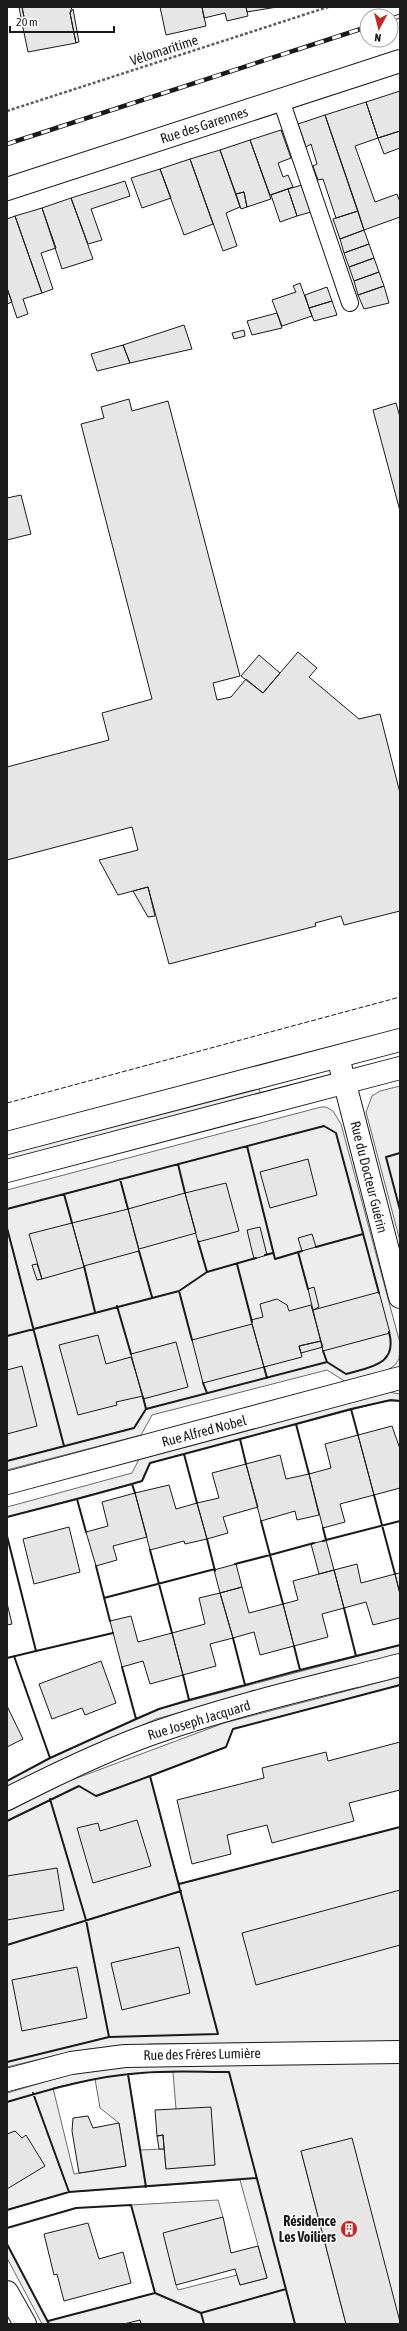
<svg xmlns="http://www.w3.org/2000/svg" width="407" height="2331" font-family="'Asap Condensed',sans-serif">
	<style>
		.built { fill: #ededed; stroke: #6a6a6a; fill-rule: evenodd }
		.building { fill: #e6e6e6; stroke: #1a1a1a }
		.lines { fill: none; stroke-linecap: round; stroke-linejoin: round }
		.service-casing { stroke: #1a1a1a; stroke-width: 18 }
		.minor-casing { stroke: #1a1a1a; stroke-width: 24 }
		.secondary-casing { stroke: #1a1a1a; stroke-width: 24 }
		.path { stroke: #5f5f5f; stroke-width: 2.5; stroke-dasharray: 3 2; stroke-linecap: butt }
		.service { stroke: #fff; stroke-width: 16 }
		.minor { stroke: #fff; stroke-width: 22 }
		.secondary { stroke: #fff; stroke-width: 22 }
		.rail-casing { stroke: #1a1a1a; stroke-width: 4.5 }
		.rail { stroke: #fff; stroke-width: 3; stroke-dasharray: 9; stroke-linecap: butt }
		.fence { stroke: #1a1a1a; stroke-width: 1; stroke-dasharray: 5 2; stroke-linecap: butt }
		.wall { stroke: #1a1a1a; stroke-width: 2 }
		.labels { text-anchor: middle; dominant-baseline: central; stroke-width: 3; stroke-linejoin: round; paint-order: stroke }
		.street-label { font-size: 14px; fill: #1a1a1a; stroke: #fff }
		.poi-label { font-size: 14px; font-weight: bold; fill: #1a1a1a; stroke: #fff; text-anchor: end }
	</style>
	<rect width="100%" height="100%" fill="#fff"/>
	<!-- built -->
	<path class="built" d="M400,1086V1241L366,1112L372,1096L380,1091Z
		M259,1088L261,1096L7,1163V1153Z
		M321,1107H326L333,1111L341,1124L400,1343L399,1359L395,1365L386,1371L346,1382L327,1370L152,1415L141,1435L7,1470V1190Z
		M388,1392L400,1394V1401H385L150,1463L142,1481L7,1517V1507L132,1473L140,1457Z
		M400,1645V1654L156,1719L7,1789V1781L50,1758L159,1709Z
		M400,1677V1685L233,1729L226,1747L150,1776L179,1884L400,1827V2042L151,2044L61,2054L7,2067V1812L69,1781L224,1723Z
		M400,2063V2322L301,2151L346,2324H42L7,2258V2244L48,2321L155,2293L131,2205L218,2200L223,2217L176,2285L178,2290L237,2275L240,2285L267,2278L240,2180L69,2192L7,2210V2093L68,2075L99,2069L151,2064ZM157,2072H173L176,2109L166,2169L164,2149L140,2150L128,2074ZM95,2079L100,2108L119,2123L126,2166L74,2174L53,2088Z"/>
	<!-- building -->
	<path class="building" d="M19,7H22L25,22L22,23Z
		M22,7H72L70,13L76,43L28,52L22,23L25,22Z
		M160,7H202L206,26L166,35Z
		M202,7H246L248,16L227,21L225,13L204,18Z
		M246,7H277L247,12Z
		M73,9L79,42L76,43L70,13Z
		M400,91V131L378,138L366,102Z
		M366,102L378,138L355,146L375,202L397,194L400,202V217L364,230L325,115Z
		M325,115L358,211L336,218L323,179L318,180L313,166L317,164L311,144L306,147L298,124Z
		M281,130L291,158L278,163L283,177L288,175L293,187L270,195L250,140Z
		M400,131V148L384,154L378,138Z
		M250,140L271,199L247,207L244,192L236,194L220,150Z
		M220,150L240,207L226,213L237,246L223,251L190,159Z
		M190,159L213,224L184,235L160,169Z
		M160,169L171,198L142,208L131,178Z
		M125,181L130,196L91,209L102,240L88,244L71,198Z
		M302,185L311,212L297,216L288,189Z
		M288,189L297,216L280,222L271,195Z
		M244,192L247,207L241,209L236,194Z
		M71,198L93,259L62,269L42,208Z
		M42,208L56,248L41,253L53,289L42,293L15,216Z
		M358,211L364,230L340,239L333,219Z
		M15,216L42,293L23,299L28,314L17,318L7,288V219Z
		M364,230L369,244L344,253L340,239Z
		M369,244L374,258L349,267L344,253Z
		M374,258L379,272L354,281L349,267Z
		M379,272L384,286L358,295L354,281Z
		M300,283L312,316L282,326L272,300L296,292L293,286Z
		M384,286L389,303L364,309L358,295Z
		M327,287L332,301L309,308L305,295Z
		M7,288L12,302L7,304Z
		M332,301L337,315L314,321L309,308Z
		M277,313L282,328L252,335L247,321Z
		M184,325L192,349L130,363L123,345Z
		M244,330L245,336L234,339L232,333Z
		M123,345L130,363L97,371L91,354Z
		M129,399L132,411L168,401L240,676L213,683L217,700L231,697L246,679L263,693L298,652L317,668L309,677L359,719L380,714L400,793V911L344,925L341,916L315,923L316,926L169,964L148,887L118,895L99,860L138,850L132,827L7,860V767L109,740L102,713L152,699L81,424L104,418L101,407Z
		M396,403L400,417V511L373,410Z
		M21,495L31,534L7,540V498Z
		M259,655L280,673L263,693L241,676Z
		M148,887L155,916L148,917L133,891Z
		M308,1159L317,1195L270,1208L260,1172Z
		M226,1183L239,1231L198,1242L185,1193Z
		M185,1193L196,1233L139,1249L128,1209Z
		M128,1209L139,1251L84,1266L72,1223Z
		M72,1223L84,1267L42,1279L29,1234Z
		M260,1227L267,1255L254,1259L247,1230Z
		M312,1234L316,1247L302,1251L298,1238Z
		M37,1264L42,1279L37,1280L32,1265Z
		M314,1287L319,1307L313,1310L308,1289Z
		M379,1292L390,1333L323,1351L313,1310Z
		M277,1299L287,1305L289,1311L311,1305L321,1341L299,1346L302,1357L264,1367L251,1320L263,1317L260,1304Z
		M252,1324L264,1367L203,1383L192,1340Z
		M98,1335L106,1364L131,1357L143,1396L116,1402L117,1405L78,1415L59,1345Z
		M321,1341L323,1347L301,1353L299,1346Z
		M176,1342L188,1387L143,1399L131,1354Z
		M22,1366L37,1426L7,1434V1370Z
		M392,1426L400,1449V1488L374,1495L358,1435Z
		M358,1435L374,1495L340,1504L345,1522L323,1528L309,1474L331,1468L325,1444Z
		M280,1455L286,1479L309,1474L319,1515L297,1520L295,1511L261,1521L246,1464Z
		M246,1464L258,1507L223,1517L228,1533L207,1539L197,1503L219,1498L212,1473Z
		M169,1485L176,1509L197,1503L207,1539L185,1544L184,1541L150,1550L135,1493Z
		M135,1493L147,1537L113,1546L117,1560L96,1566L86,1532L108,1526L102,1502Z
		M69,1527L80,1572L34,1584L23,1539Z
		M326,1540L334,1570L319,1574L311,1544Z
		M236,1564L242,1587L220,1593L214,1570Z
		M357,1564L361,1583L395,1574L400,1594V1618L373,1625L366,1602L344,1608L334,1570Z
		M334,1570L344,1608L322,1614L328,1637L294,1646L283,1604L298,1600L293,1581Z
		M400,1573V1594L395,1574Z
		M242,1587L249,1613L283,1604L294,1646L260,1655L254,1632L233,1638L220,1593Z
		M220,1593L233,1638L210,1644L216,1666L183,1675L172,1633L205,1624L199,1598Z
		M7,1603L12,1624L7,1625Z
		M131,1616L138,1642L172,1633L183,1675L150,1684L143,1661L122,1667L110,1621Z
		M101,1661L116,1703L85,1715L82,1708L52,1719L39,1684Z
		M7,1706L23,1739L7,1747Z
		M400,1742V1790L349,1803L354,1821L272,1843L267,1825L227,1835L231,1854L192,1864L177,1800L264,1778L262,1768L326,1752L328,1761Z
		M137,1820L151,1866L93,1883L77,1828L98,1823L100,1831Z
		M57,1868L64,1910L7,1920V1876Z
		M400,1890V1945L256,1985L242,1933Z
		M179,1947L190,1993L122,2010L111,1963Z
		M77,1967L87,2018L22,2031L12,1980Z
		M211,2107L215,2165L166,2169L163,2135L157,2136L155,2110Z
		M88,2116L93,2128L119,2123L126,2166L79,2173L72,2131L73,2118Z
		M15,2131L22,2138L26,2135L45,2166L7,2189V2134Z
		M163,2135L164,2149H159L157,2136Z
		M352,2138L400,2322V2324H346L301,2151Z
		M223,2217L231,2253L258,2246L267,2278L240,2285L235,2269L176,2285L163,2233Z
		M88,2223L99,2259L123,2252L131,2283L64,2301L57,2274L54,2275L44,2234Z
		M140,2320L141,2324H124Z"/>
	<g class="lines">
		<defs>
			<path id="service" d="M281,100L350,303"/>
			<path id="minor" d="M7,189L400,61
				M338,1057L400,1297
				M7,1483L400,1378
				M7,1799C54,1775 103,1751 154,1733C234,1705 318,1686 400,1665
				M7,2080L71,2063L125,2056L400,2052
				M7,2292L25,2324"/>
			<path id="secondary" d="M7,1143L400,1040
				M7,1171L400,1068"/>
		</defs>
		<!-- service casing -->
		<use href="#service" class="service-casing"/>
		<!-- minor casing -->
		<use href="#minor" class="minor-casing"/>
		<!-- secondary casing -->
		<use href="#secondary" class="secondary-casing"/>
		<!-- path -->
		<path class="path" d="M7,111L328,7"/>
		<!-- service -->
		<use href="#service" class="service"/>
		<!-- minor -->
		<use href="#minor" class="minor"/>
		<!-- secondary -->
		<use href="#secondary" class="secondary"/>
		<defs>
			<path id="rail" d="M391,19L400,16
				M7,144L367,27"/>
		</defs>
		<!-- rail casing -->
		<use href="#rail" class="rail-casing"/>
		<!-- rail -->
		<use href="#rail" class="rail"/>
		<!-- fence -->
		<path class="fence" d="M7,1103L400,997"/>
		<!-- wall -->
		<path class="wall" d="M247,1146L275,1259L302,1251
			M400,1153L386,1157L400,1210
			M178,1164L185,1193
			M120,1179L128,1209
			M64,1194L72,1223
			M7,1209L324,1126L336,1133L379,1293
			M7,1228L64,1446
			M198,1241L207,1272
			M316,1247L363,1234
			M139,1251L152,1297
			M298,1252L308,1289
			M265,1255L273,1253
			M237,1264L252,1322
			M84,1266L95,1312
			M179,1291L192,1340
			M117,1306L131,1354
			M7,1336L179,1291L207,1272L256,1258
			M323,1351L327,1362
			M264,1367L267,1378
			M203,1383L207,1393
			M143,1397L146,1409
			M358,1435L351,1409L391,1400L400,1401
			M7,1461L134,1428L146,1409L327,1362L346,1374C370,1367 398,1365 389,1332
			M246,1464L240,1439L296,1424
			M309,1474L296,1424L351,1409
			M135,1493L132,1484L142,1481L150,1463L184,1454
			M374,1495L395,1574
			M197,1503L184,1454L240,1439
			M7,1517L77,1499
			M323,1528L326,1540L323,1541
			M86,1532L77,1499L132,1484
			M7,1536L36,1651L113,1633
			M207,1539L215,1571
			M326,1540L400,1521
			M150,1550L172,1633
			M235,1564L270,1555L261,1521
			M96,1566L110,1621
			M104,1598L215,1569
			M283,1604L270,1555L314,1543
			M344,1608L356,1656L400,1645
			M233,1638L245,1685L300,1670
			M294,1646L300,1670L356,1656
			M14,1656L50,1758L136,1719
			M7,1658L36,1651
			M122,1667L136,1719L159,1709L189,1700
			M183,1675L189,1700L245,1685
			M150,1776L226,1747L233,1729L400,1685
			M7,1781L50,1758
			M50,1799L86,1920L109,2037
			M7,1821L79,1786L96,1796L150,1776L218,2034L109,2037L7,2062
			M178,1882L179,1884L400,1827
			M7,1945L181,1891
			M128,2074L146,2187
			M33,2093L69,2192
			M7,2102C51,2089 95,2076 141,2073C170,2070 200,2072 229,2072L295,2324
			M7,2210L69,2192L256,2178
			M7,2228L76,2208L131,2205L155,2293L48,2321
			M7,2244L49,2324
			M155,2293L201,2313
			M204,2324L201,2313L286,2289"/>
	</g>
	<!-- icons -->
	<defs>
		<symbol id="building-disc" viewBox="-11 -11 22 22"><circle r="9.5" fill="#c62828" stroke="#fff"/><path d="M-4-6H4V6H1V3H-1V6H-4ZM-2.5-4.3h1.7v1.8h-1.7ZM.8-4.3h1.7v1.8H.8ZM-2.5-1h1.7V.8h-1.7ZM.8-1h1.7V.8H.8Z" fill="#fff"/></symbol>
	</defs>
	<g fill-rule="evenodd">
		<use href="#building-disc" x="339" y="2219" width="20" height="20"/>
	</g>
	<g class="labels">
		<!-- street labels -->
		<g class="street-label">
			<text transform="translate(164 50) rotate(-18)">Vélomaritime</text>
			<text transform="translate(204 125) rotate(-18)">Rue des Garennes</text>
			<text transform="translate(369 1177) rotate(76)">Rue du Docteur Guérin</text>
			<text transform="translate(204 1431) rotate(-15)">Rue Alfred Nobel</text>
			<text transform="translate(199 1720) rotate(-17)">Rue Joseph Jacquard</text>
			<text transform="translate(202 2054) rotate(-1)">Rue des Frères Lumière</text>
		</g>
		<!-- poi labels -->
		<g class="poi-label">
			<text x="336" y="2221">Résidence<tspan x="336" dy="16">Les Voiliers</tspan></text>
		</g>
	</g>
	<!-- border -->
	<rect width="407" height="2331" fill="none" stroke="#1a1a1a" stroke-width="16"/>
	<!-- north arrow -->
	<g transform="translate(379 28) rotate(187)"><circle r="19" fill="#ffffff" stroke="#a3a3a3"/>
	<path d="M0-3L7 15L0 10L-7 15Z" fill="#c62828"/>
	<text y="-6" font-size="11" font-weight="bold" text-anchor="middle" fill="#1a1a1a">N</text>
	</g>
	<!-- scale -->
	<path d="M10 26v6h104v-6" fill="none" stroke="#1a1a1a" stroke-width="2"/>
	<text x="16" y="26" font-size="12" fill="#1a1a1a" stroke="#ffffff" stroke-width="3" paint-order="stroke">20 m</text>
</svg>
